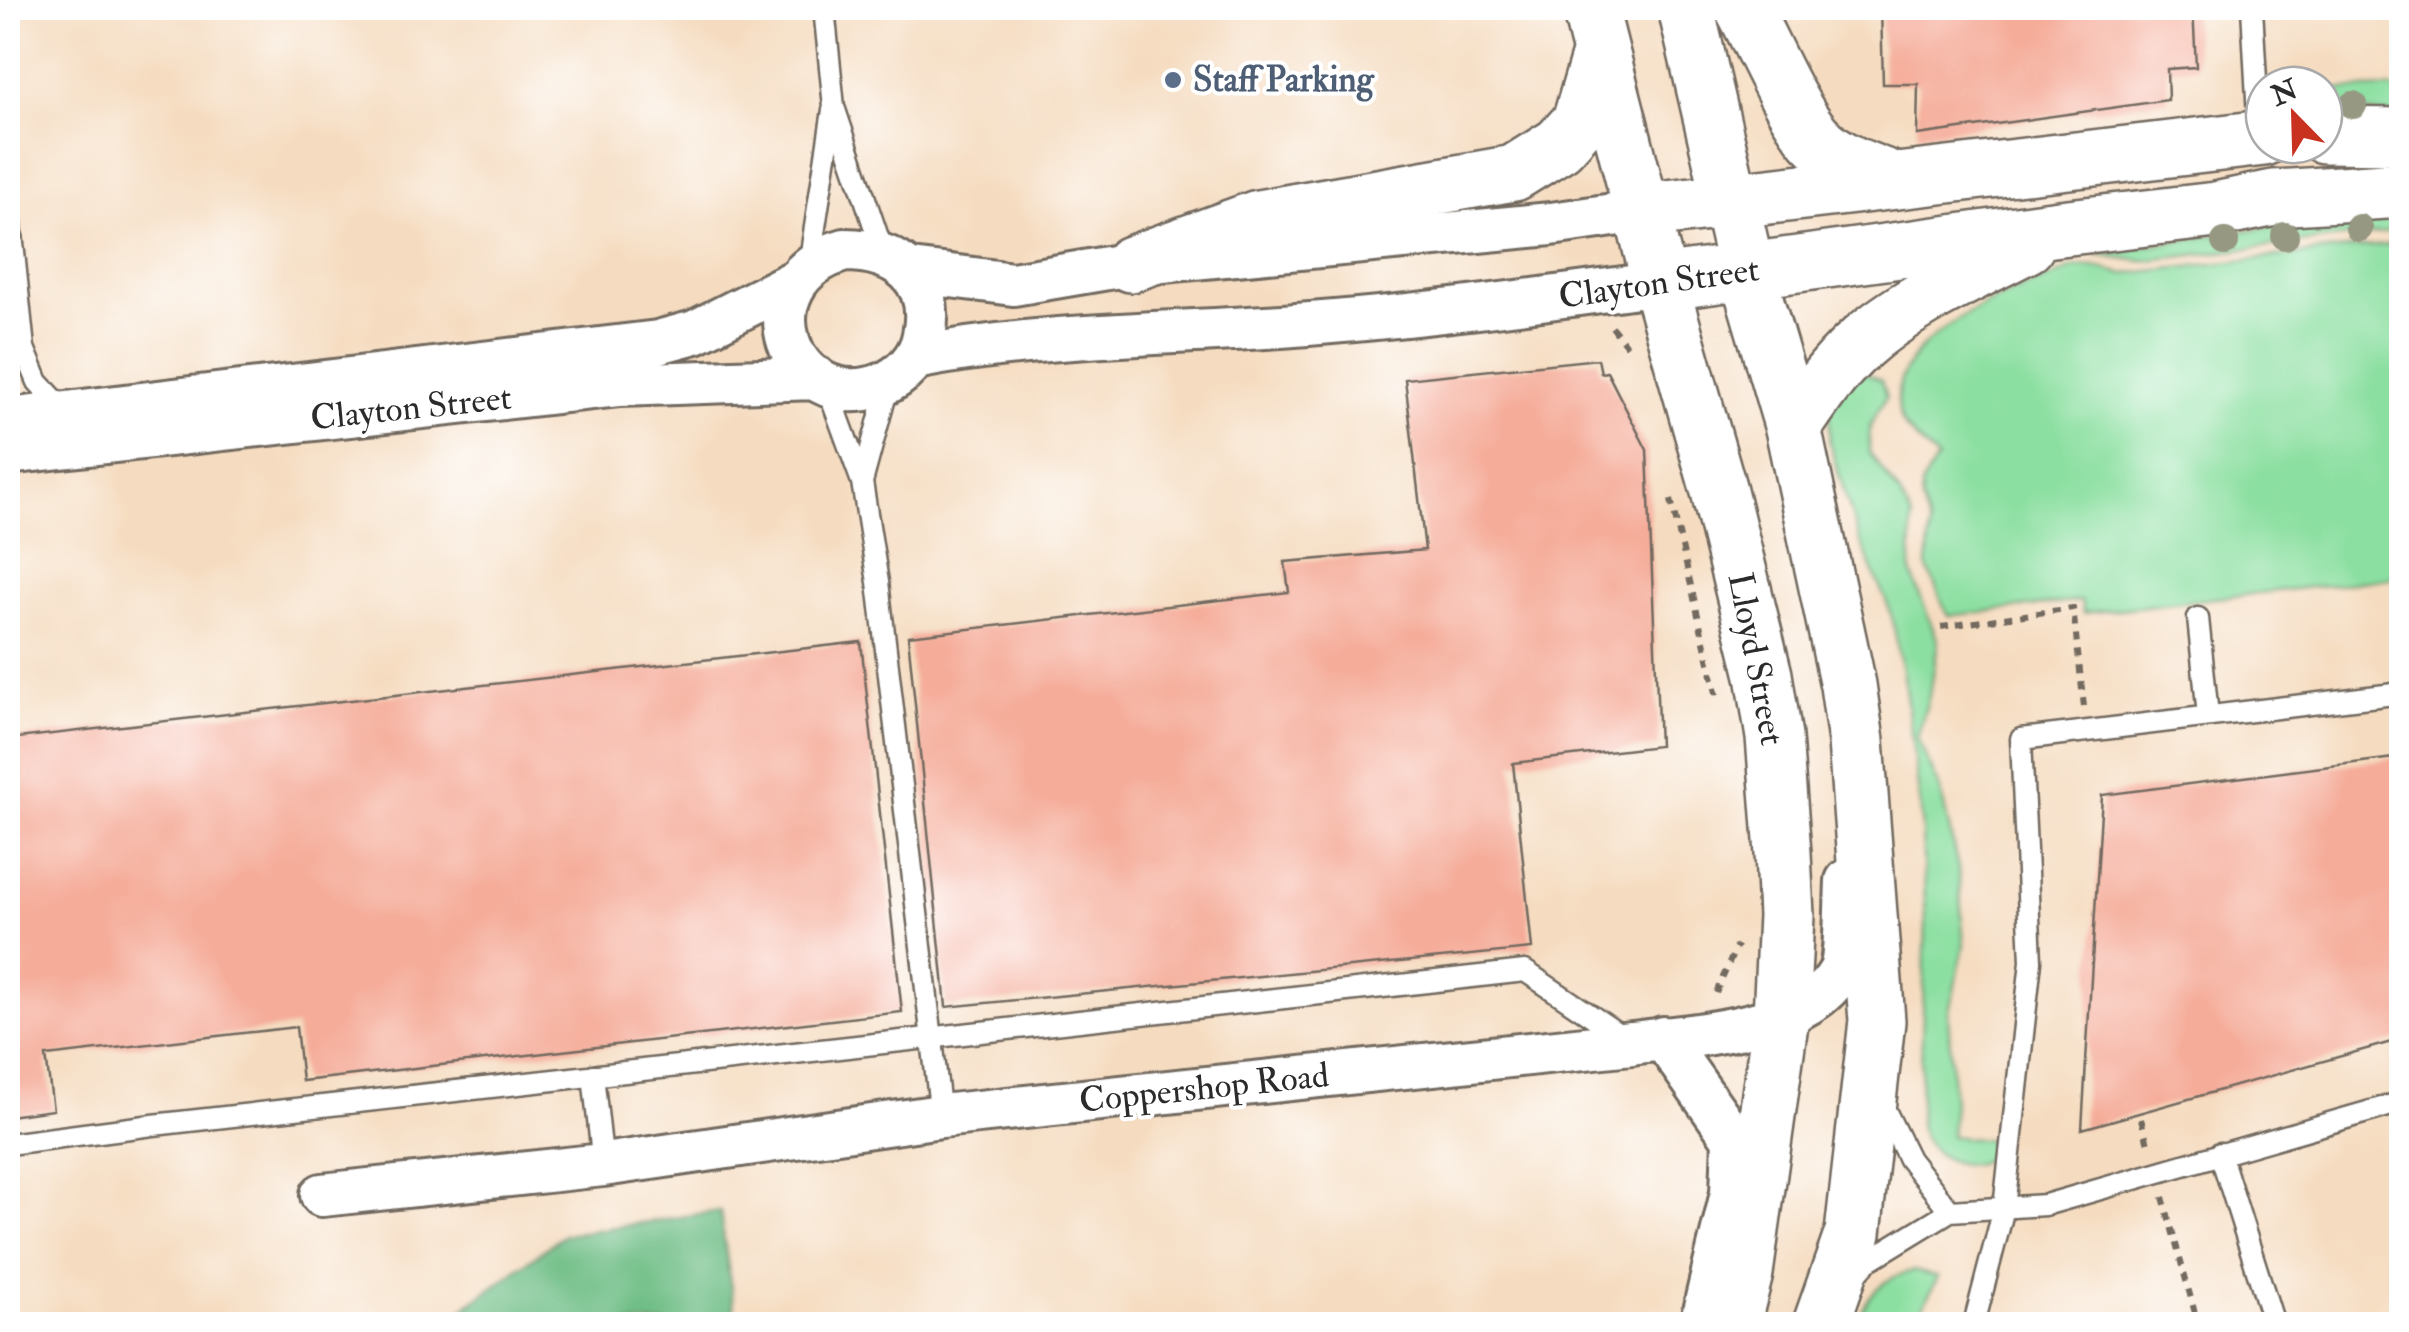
<svg xmlns="http://www.w3.org/2000/svg" width="2409" height="1332" font-family="'IM FELL Double Pica',serif">
	<style>
		.green { fill: #8bdfa0; stroke: #5b8566; stroke-width: 2.5 }
		.forest { fill: #70be86; stroke: #4e7458; stroke-width: 2.5 }
		.building { fill: #f5ac99 }
		.lines { fill: none; stroke-linecap: round; stroke-linejoin: round }
		.service-casing { stroke: #72695f; stroke-width: 25 }
		.minor-casing { stroke: #72695f; stroke-width: 48 }
		.secondary-casing { stroke: #72695f; stroke-width: 60 }
		.primary-casing { stroke: #72695f; stroke-width: 60 }
		.path { stroke: #72695f; stroke-width: 6; stroke-dasharray: 8 8; stroke-linecap: butt }
		.service { stroke: #fff; stroke-width: 20 }
		.minor { stroke: #fff; stroke-width: 42 }
		.secondary { stroke: #fff; stroke-width: 55 }
		.primary { stroke: #fff; stroke-width: 55 }
		.tree { fill: #969881 }
		.service-dot { fill: #5c6f8a; stroke: #fff; stroke-width: 4 }
		.labels { text-anchor: middle; dominant-baseline: central; stroke-width: 8; stroke-linejoin: round; paint-order: stroke }
		.service-label { font-size: 35px; font-weight: bold; fill: #4e5e75; stroke: #fff; text-anchor: start }
		.street-label { font-size: 35px; fill: #2b2b2b; stroke: #fff }
	</style>
	<rect width="100%" height="100%" fill="#fff"/>
	<filter id="ink" filterUnits="userSpaceOnUse"><feTurbulence type="fractalNoise" baseFrequency=".01" numOctaves="2"/><feDisplacementMap in="SourceGraphic" scale="20" xChannelSelector="R" yChannelSelector="G"/><feConvolveMatrix kernelMatrix="1 2 1 2 8 2 1 2 1" color-interpolation-filters="sRGB"/></filter>
	<filter id="wash" filterUnits="userSpaceOnUse"><feTurbulence type="fractalNoise" baseFrequency=".0048" numOctaves="4" result="noise"/><feDisplacementMap in="SourceGraphic" scale="40" xChannelSelector="R" yChannelSelector="G"/><feGaussianBlur stdDeviation="2.25" result="paint"/><feColorMatrix in="noise" values="0 0 0 0 0 0 0 0 0 0 0 0 0 0 0 0 0 1.4 0 .05"/><feComposite in="paint" operator="in"/></filter>
	<g filter="url(#wash)">
		<rect width="100%" height="100%" fill="#f5dcc0"/>
		<!-- green -->
		<path class="green" d="M2401,88V115L2324,110V90Z
			M2401,211V231L2141,261L2094,254L2312,220Z
			M2401,243V577L2083,613L2081,601L1948,616L1927,566L1930,527L1922,502L1921,486L1937,459C1926,447 1906,433 1901,419C1876,342 2002,295 2055,276C2062,273 2070,268 2077,267C2092,264 2108,270 2122,274Z
			M1857,369L1881,380L1886,397L1870,426L1869,452L1899,493L1912,518L1911,572L1938,642L1931,689L1917,738L1940,788L1958,868L1964,947L1948,1015L1954,1103L1951,1136L1993,1141C1993,1180 1928,1167 1919,1125L1926,922L1921,811L1906,694L1892,615L1859,538L1829,443L1830,408Z
			M1914,1271L1938,1277L1914,1324H1858C1865,1295 1884,1276 1914,1271Z"/>
		<!-- forest -->
		<path class="forest" d="M720,1211L736,1324H442L564,1235Z"/>
		<g id="blocks">
			<!-- building -->
			<path class="building" d="M1881,8H2193L2196,67L2167,69L2168,100L1917,135L1918,84H1883Z
				M1598,359L1601,373L1607,372L1647,450L1659,746L1513,763L1532,949L946,1007L908,636L1289,592L1285,562L1425,550L1405,379Z
				M861,642L902,1012L302,1081L296,1027L46,1056L53,1110L8,1116V739Z
				M2402,757V1039L2082,1129L2102,795Z"/>
		</g>
	</g>
	<g filter="url(#ink)">
		<use href="#blocks" fill-opacity="0" stroke="#72695f" stroke-width="2.5"/>
		<g class="lines">
			<defs>
				<path id="service" d="M824,8L834,107L884,255
					M2252,8L2259,135
					M8,195L24,348L38,382L67,413
					M809,266L833,110
					M826,384L862,482L878,582L941,1116
					M862,482L889,383
					M2198,618L2208,716
					M593,1075L603,1165
					M1882,1104L1909,1159L1950,1211
					M8,1144L153,1125L1525,971L1626,1039
					M2220,1153L2274,1324
					M1854,1276L1868,1261L1950,1211L2045,1205L2402,1102
					M1974,1324L2004,1208L2031,961L2021,739L2402,693"/>
				<path id="minor" d="M845,250C897,250 936,279 924,335C920,358 902,377 881,385C788,418 739,280 845,250Z
					M911,271L1013,284L1131,264L1551,224L1641,211
					M915,358C1031,335 1147,335 1265,327C1397,319 1529,301 1660,283
					M8,420L658,342L695,332L796,281
					M8,453L620,385L816,378
					M1663,1038L1734,1139L1732,1193L1701,1324
					M322,1195L603,1165L941,1116L1632,1043C1690,1035 1807,1030 1839,973C1846,962 1846,899 1847,881"/>
				<path id="secondary" d="M2324,135L2402,136
					M1641,211L2264,138
					M1747,272L1793,428L1848,685L1856,741L1877,1021L1853,1233L1821,1324
					M1793,428C1813,398 1833,368 1860,344C1905,303 1973,273 2027,245
					M1732,1324L1745,1273L1781,1016L1786,916L1783,853L1774,737L1764,675L1719,491L1660,283L2060,228L2216,210L2274,198L2402,190"/>
				<path id="primary" d="M1590,8L1660,283
					M1686,8L1747,272
					M1743,8C1762,43 1791,112 1816,139C1837,161 1866,170 1893,180
					M1131,264L1258,218L1514,173L1559,145L1580,122L1600,54"/>
			</defs>
			<!-- service casing -->
			<use href="#service" class="service-casing"/>
			<!-- minor casing -->
			<use href="#minor" class="minor-casing"/>
			<!-- secondary casing -->
			<use href="#secondary" class="secondary-casing"/>
			<!-- primary casing -->
			<use href="#primary" class="primary-casing"/>
			<!-- path -->
			<path class="path" d="M1612,327L1629,349
				M1671,500L1718,701
				M1941,627L2073,608L2084,707
				M1716,993L1737,945
				M2141,1119L2149,1147
				M2395,1133L2402,1154
				M2163,1197L2198,1324"/>
			<!-- service -->
			<use href="#service" class="service"/>
			<!-- minor -->
			<use href="#minor" class="minor"/>
			<!-- secondary -->
			<use href="#secondary" class="secondary"/>
			<!-- primary -->
			<use href="#primary" class="primary"/>
		</g>
		<!-- trees -->
		<g class="tree">
			<circle cx="2353" cy="105" r="14"/>
			<circle cx="2359" cy="228" r="14"/>
			<circle cx="2285" cy="236" r="14"/>
			<circle cx="2225" cy="242" r="14"/>
		</g>
	</g>
	<!-- markers -->
	<circle class="service-dot" cx="1173" cy="80" r="10"/>
	<g class="labels">
		<!-- service labels -->
		<g class="service-label">
			<text x="1193" y="80">Staff Parking</text>
		</g>
		<!-- street labels -->
		<g class="street-label">
			<text transform="translate(1659 283) rotate(-8)">Clayton Street</text>
			<text transform="translate(411 408) rotate(-6)">Clayton Street</text>
			<text transform="translate(1756 659) rotate(79)">Lloyd Street</text>
			<text transform="translate(1204 1088) rotate(-6)">Coppershop Road</text>
		</g>
	</g>
	<!-- margin -->
	<rect width="2409" height="1332" fill="none" stroke="#fff" stroke-width="40"/>
	<!-- north arrow -->
	<g transform="translate(2294 115) rotate(337)"><circle r="48" fill="#ffffff" stroke="#aaaaaa" stroke-width="2.5"/>
	<path d="M0-8L18 38L0 25L-18 38Z" fill="#c8321e"/>
	<text y="-15" font-size="28" font-weight="bold" text-anchor="middle" fill="#2b2b2b">N</text>
	</g>
</svg>
